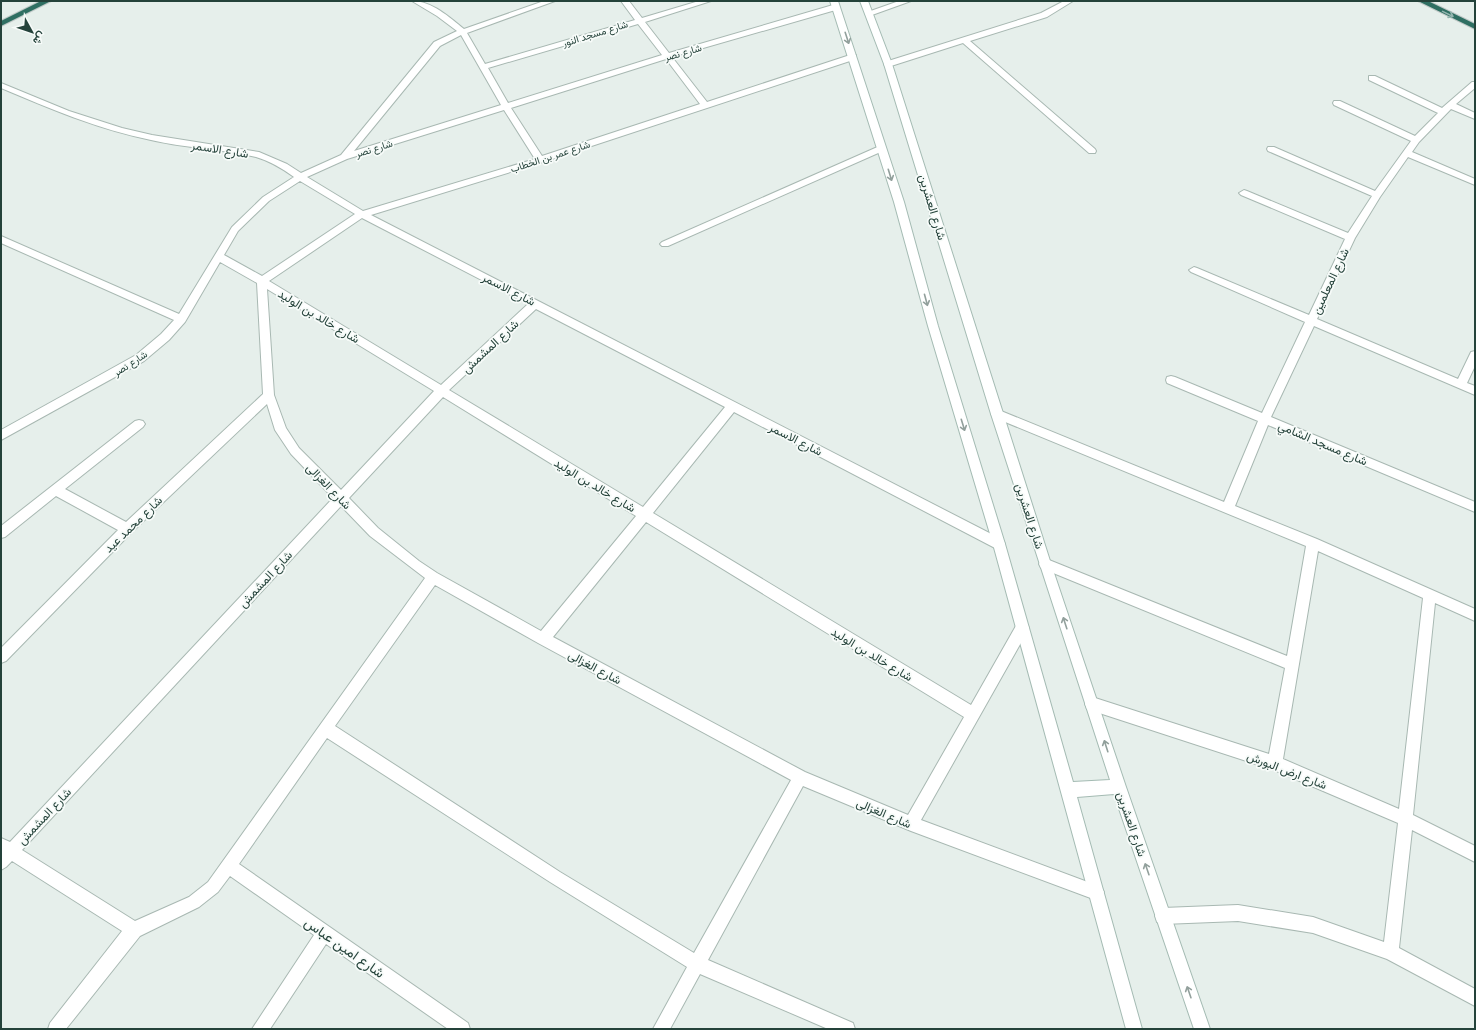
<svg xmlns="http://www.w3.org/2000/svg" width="1476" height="1030" font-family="Lato,Vazirmatn,sans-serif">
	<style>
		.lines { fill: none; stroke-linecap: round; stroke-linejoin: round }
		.lane-casing { stroke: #a8b8b2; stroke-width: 2 }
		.street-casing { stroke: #a8b8b2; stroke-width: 2 }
		.secondary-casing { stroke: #a4bbb3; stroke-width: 2 }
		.highway-casing { stroke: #c2cac8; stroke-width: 2 }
		.lane { fill: #fff; fill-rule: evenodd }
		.street { fill: #fff; fill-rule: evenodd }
		.secondary { fill: #fff; fill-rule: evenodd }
		.highway { fill: #2f6f62; fill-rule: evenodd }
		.oneway { stroke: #93b5ae }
		.oneway2 { stroke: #92a09c }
		.labels { text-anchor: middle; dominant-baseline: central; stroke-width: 3.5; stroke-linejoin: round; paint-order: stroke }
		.far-street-label { font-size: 10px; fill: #24423a; stroke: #f7fbf9 }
		.street-label { font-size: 12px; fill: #24423a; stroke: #f7fbf9 }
		.near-street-label { font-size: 14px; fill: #24423a; stroke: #f7fbf9 }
	</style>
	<rect width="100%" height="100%" fill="#e6efeb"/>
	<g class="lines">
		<defs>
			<path id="lane" d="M1064,1H1073L1047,17L970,41L1095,149L1096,151L1095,153H1089L963,43L891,66H885L884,64L885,62L1041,13Z"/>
			<path id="street" d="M412,1C432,1 449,17 464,29L544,1H555L467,33L485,64L635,20L621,1H629L642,18L699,1H711L645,22L669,53L833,5H839V9L672,57L707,102L850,55H856V59L543,162L371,215L1003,540L1005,544L1003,548L999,549L995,548L734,412L653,513L971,705L1017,624L1022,622L1027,624L1029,628L1027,632L921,820L1101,887L1104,892L1101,897L1096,900L911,831L803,786L708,960L853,1023L855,1029H828L700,974L670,1029H653L687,967L550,882L327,738L239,864L468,1023L470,1029H448L326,944L270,1029H252L314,935L230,876L218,892L199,907L140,936L66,1029H48L50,1023L122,931L12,861L6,867L1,870V838L10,842L333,498L291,454L275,430L267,404L131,533L6,661L1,663V648L118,530L56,496L5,537L1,538V526L135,421L139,420L143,421L145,424L143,427L65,489L126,522L263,394L257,283L220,262L185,322L169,340L144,361L1,440V430L136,355L161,334L174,320L1,243V236L179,314L232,227L263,197L294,177C283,169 270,161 256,157C222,149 185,148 151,140C97,129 51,109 1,88V83L69,111L122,128L152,135L259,152L287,164L301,173L341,155L434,42L457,31L437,16ZM638,24L662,55L508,103L488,68ZM461,35L501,105L354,151L440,46ZM666,59L700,104L542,156L511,108ZM504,110L535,159L363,211L307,177L347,159ZM300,181L355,214L262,276L224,255L238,231L269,201ZM362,218L528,304L441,385L269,281ZM267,289L434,391L341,490L299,448L286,428L274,395ZM536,309L725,407L643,507L449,390ZM443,397L636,516L541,631L437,573L419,561L378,528L349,498ZM341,506L370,536L425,578L208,882L189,897L135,921L22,850ZM646,522L964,717L908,815L805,772L553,637ZM435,585L538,643L791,780L694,953L560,872L335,726Z
				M899,1H911L872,15H869L865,13Z
				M1369,76H1375L1442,108L1472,82H1475V88L1456,104L1475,113V119L1451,109L1419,142L1412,152L1475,179V185L1408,157L1380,197L1355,238L1317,319L1458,379L1471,352L1475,351V366L1467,383L1475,386V395L1314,326L1271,417L1475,502V512L1268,425L1235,506L1317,539L1475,609V621L1435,603L1413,815L1475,846V862L1412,830L1399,948L1475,989V1006L1387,959L1313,933L1238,921L1163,924L1157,922L1155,916L1157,910L1163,908L1238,905L1313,917L1384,942L1398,823L1274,770L1087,709L1085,704L1087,699L1092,697L1269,754L1285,668L1041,568L1039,564L1041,560L1045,558L1049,560L1287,656L1306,546L993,417L991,414L993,411L997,410L1001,411L1224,502L1258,421L1167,383L1166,380L1167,377L1171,376L1175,377L1262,413L1305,322L1191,272L1189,270L1194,267L1197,268L1309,315L1345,239L1241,195L1239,193L1244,190L1247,191L1348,233L1372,196L1268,151L1267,149L1268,147H1274L1375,191L1411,141L1334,105L1333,103L1334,101H1340L1415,136L1438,113L1369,80ZM1318,551L1423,598L1399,809L1283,759Z
				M882,145L886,148L885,150L668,246H662L660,244L662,242Z"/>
			<path id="secondary" d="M830,1H838L904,202L938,326L1005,544L1073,782L1110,780L991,414L884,64L860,1H868L892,64L1051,564L1126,787L1210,1029H1194L1114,794L1077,797L1142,1029H1126L993,544L928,326L894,202Z"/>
			<path id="highway" d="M41,1H51L1,26V21Z
				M1418,1H1428L1475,24V29Z"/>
		</defs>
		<!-- lane casing -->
		<use href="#lane" class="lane-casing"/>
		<!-- street casing -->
		<use href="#street" class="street-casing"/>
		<!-- secondary casing -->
		<use href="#secondary" class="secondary-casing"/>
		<!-- highway casing -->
		<use href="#highway" class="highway-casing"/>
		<!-- lane -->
		<use href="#lane" class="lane"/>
		<!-- street -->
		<use href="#street" class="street"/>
		<!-- secondary -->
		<use href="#secondary" class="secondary"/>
		<!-- highway -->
		<use href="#highway" class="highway"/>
	</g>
	<!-- one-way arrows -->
	<defs><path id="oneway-shaft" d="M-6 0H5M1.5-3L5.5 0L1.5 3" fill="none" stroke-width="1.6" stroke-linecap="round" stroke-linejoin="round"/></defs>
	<use class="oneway" href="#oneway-shaft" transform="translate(1448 14) rotate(26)"/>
	<g class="oneway2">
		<use href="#oneway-shaft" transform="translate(847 38) rotate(72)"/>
		<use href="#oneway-shaft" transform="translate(890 175) rotate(73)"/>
		<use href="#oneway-shaft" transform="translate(926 300) rotate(75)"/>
		<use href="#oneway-shaft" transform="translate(963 425) rotate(73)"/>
		<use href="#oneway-shaft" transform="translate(1065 623) rotate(-108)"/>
		<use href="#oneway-shaft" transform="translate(1106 746) rotate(-108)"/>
		<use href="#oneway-shaft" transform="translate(1147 869) rotate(-109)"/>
		<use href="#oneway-shaft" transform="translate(1189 992) rotate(-109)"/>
	</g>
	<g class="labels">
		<!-- far-street labels -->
		<g class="far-street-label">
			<text transform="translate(595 33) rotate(-17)">شارع مسجد النور</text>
			<text transform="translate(683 52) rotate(-16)">شارع نصر</text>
			<text transform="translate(374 148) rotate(-17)">شارع نصر</text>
			<text transform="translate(550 156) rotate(-18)">شارع عمر بن الخطاب</text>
			<text transform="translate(130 363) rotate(-33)">شارع نصر</text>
		</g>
		<!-- street labels -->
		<g class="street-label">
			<text transform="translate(220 149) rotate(9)">شارع الاسمر</text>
			<text transform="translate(933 207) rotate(73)">شارع العشرين</text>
			<text transform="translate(1330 281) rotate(-65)">شارع المعلمين</text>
			<text transform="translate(509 289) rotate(27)">شارع الاسمر</text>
			<text transform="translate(319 316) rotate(31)">شارع خالد بن الوليد</text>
			<text transform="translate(490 346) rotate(-43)">شارع المشمش</text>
			<text transform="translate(796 439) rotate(27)">شارع الاسمر</text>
			<text transform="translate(1323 443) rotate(23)">شارع مسجد الشامي</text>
			<text transform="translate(595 485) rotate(31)">شارع خالد بن الوليد</text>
			<text transform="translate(329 486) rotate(46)">شارع الغزالى</text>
			<text transform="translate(1030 516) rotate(72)">شارع العشرين</text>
			<text transform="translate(133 524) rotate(-44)">شارع محمد عيد</text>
			<text transform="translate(265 579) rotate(-47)">شارع المشمش</text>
			<text transform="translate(872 654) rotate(31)">شارع خالد بن الوليد</text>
			<text transform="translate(595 667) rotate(28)">شارع الغزالى</text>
			<text transform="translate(1287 770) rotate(21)">شارع ارض البورش</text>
			<text transform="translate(884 813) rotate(23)">شارع الغزالى</text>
			<text transform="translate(44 816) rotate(-47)">شارع المشمش</text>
			<text transform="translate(1132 824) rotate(71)">شارع العشرين</text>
		</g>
		<!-- near-street labels -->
		<g class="near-street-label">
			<text transform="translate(345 947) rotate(35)">شارع امين عباس</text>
		</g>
	</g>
	<!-- border -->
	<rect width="1476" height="1030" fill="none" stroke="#24423a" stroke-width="4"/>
	<!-- north arrow -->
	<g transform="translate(32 32) rotate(130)" stroke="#f7fbf9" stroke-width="3" paint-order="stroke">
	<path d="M0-3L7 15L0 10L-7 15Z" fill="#24423a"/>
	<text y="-6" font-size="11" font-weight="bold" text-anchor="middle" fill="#24423a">ش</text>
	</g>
</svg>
